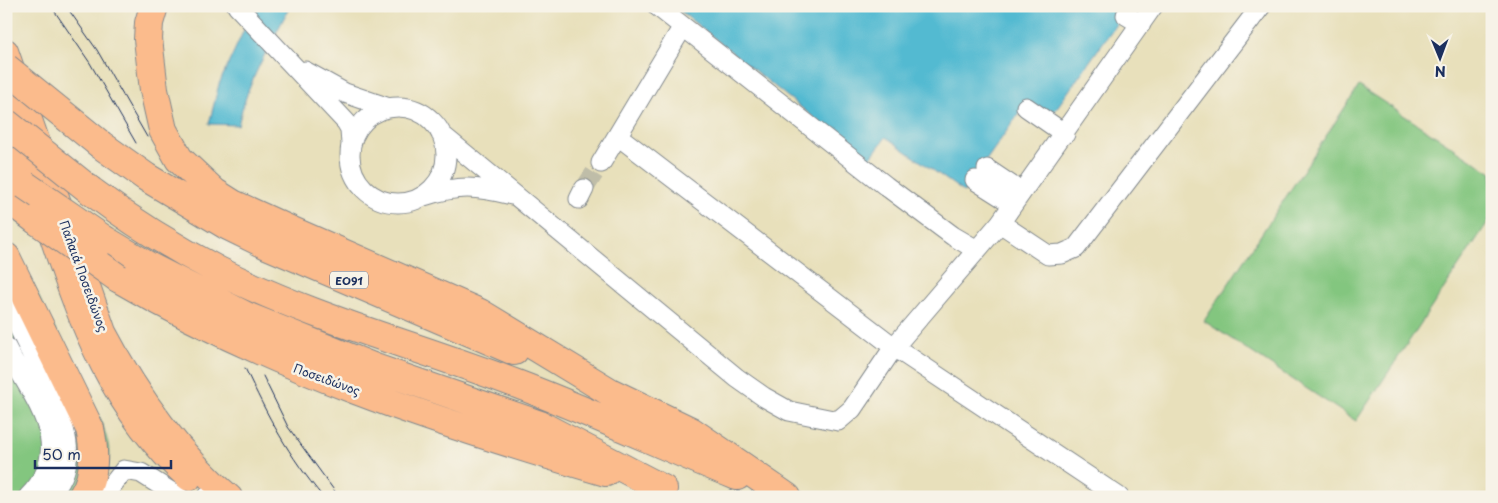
<svg xmlns="http://www.w3.org/2000/svg" width="1498" height="503" font-family="'Playpen Sans',sans-serif">
	<style>
		.green { fill: #83c67f; stroke: #4f7a6e }
		.water { fill: #53bad1; stroke: #377498 }
		.lines { fill: none; stroke-linecap: round; stroke-linejoin: round }
		.minor-tunnel { stroke: #bfbda8; stroke-width: 19; stroke-dasharray: 19 9; stroke-linecap: butt }
		.minor-casing { stroke: #82888c; stroke-width: 21 }
		.major-casing { stroke: #82888c; stroke-width: 26 }
		.highway-casing { stroke: #82888c; stroke-width: 30 }
		.minor { stroke: #fff; stroke-width: 19 }
		.major { stroke: #fbbb8c; stroke-width: 24 }
		.highway { stroke: #fbbb8c; stroke-width: 28 }
		.tram { stroke: #1b2f5e; stroke-width: 1 }
		.highway-bridge-casing { stroke: #82888c; stroke-width: 30; stroke-linecap: butt }
		.highway-bridge { stroke: #fbbb8c; stroke-width: 28 }
		.labels { text-anchor: middle; dominant-baseline: central; stroke-width: 5; stroke-linejoin: round; paint-order: stroke }
		.shield { fill: #f7f3e8; stroke: #5d6a87; stroke-width: 1 }
		.shield-label { font-size: 11px; font-weight: bold; fill: #1b2f5e }
		.street-label { font-size: 12px; fill: #1b2f5e; stroke: #f7f3e8 }
	</style>
	<rect width="100%" height="100%" fill="#f7f3e8"/>
	<filter id="ink" filterUnits="userSpaceOnUse"><feTurbulence type="fractalNoise" baseFrequency=".02" numOctaves="2"/><feDisplacementMap in="SourceGraphic" scale="10" xChannelSelector="R" yChannelSelector="G"/><feConvolveMatrix kernelMatrix="1 2 1 2 8 2 1 2 1" color-interpolation-filters="sRGB"/></filter>
	<filter id="wash" filterUnits="userSpaceOnUse"><feTurbulence type="fractalNoise" baseFrequency=".0096" numOctaves="4" result="noise"/><feDisplacementMap in="SourceGraphic" scale="20" xChannelSelector="R" yChannelSelector="G"/><feGaussianBlur stdDeviation="1.12" result="paint"/><feColorMatrix in="noise" values="0 0 0 0 0 0 0 0 0 0 0 0 0 0 0 0 0 1.4 0 .05"/><feComposite in="paint" operator="in"/></filter>
	<g filter="url(#wash)">
		<rect width="100%" height="100%" fill="#e8e0bb"/>
		<!-- green -->
		<path class="green" d="M1359,86L1492,173V216L1356,421L1204,321Z
			M6,238L24,268L102,423C114,460 111,463 93,497H6Z"/>
		<!-- water -->
		<path class="water" d="M255,6H290C270,47 248,79 238,125L209,124L219,84Z
			M674,6H1129L1051,116L1027,102L964,192L886,137L868,161Z"/>
	</g>
	<g filter="url(#ink)">
		<g class="lines">
			<!-- minor-tunnel -->
			<path class="minor-tunnel" d="M584,189L601,163"/>
			<defs>
				<path id="minor" d="M237,6L346,122L350,129L351,144
					M657,6L886,186L953,236L977,250
					M1126,15L1141,24
					M305,71L345,93L389,108
					M1026,107L1065,134
					M350 155a48 48 0 1 1 96 0a48 48 0 1 1-96 0Z
					M441,134L737,378L764,397L789,411L838,421L852,409L894,347L1000,223L1153,6
					M618,136L894,347L1119,497
					M601,163L682,28
					M987,169L1021,192
					M975,180L1013,204
					M424,196C458,185 476,186 512,195
					M579,199L584,189
					M1000,223L1048,255L1062,254L1076,248L1261,6
					M6,303C19,327 30,351 42,376C60,415 86,460 48,497
					M6,347C31,397 79,446 28,497
					M103,497L124,470L141,473L179,497
					M208,497V496"/>
				<path id="major" d="M6,51L104,332C136,393 177,452 230,497
					M6,101C21,145 35,188 50,231C81,325 113,412 189,479"/>
				<path id="highway" d="M154,6L149,23L148,39L154,90L163,130L179,159L214,192L233,204L290,230L480,313L610,392L691,431L787,497
					M101,145L146,177L228,226L269,246L514,351
					M6,169L25,185
					M91,191C131,221 174,248 219,271C314,319 418,346 517,384C591,412 663,446 737,476
					M6,197L36,220
					M105,240L150,267L246,316L375,368L540,425L663,489
					M6,257L90,429C95,452 96,476 82,497
					M118,278C270,367 437,423 606,472"/>
			</defs>
			<!-- minor casing -->
			<use href="#minor" class="minor-casing"/>
			<!-- major casing -->
			<use href="#major" class="major-casing"/>
			<!-- highway casing -->
			<use href="#highway" class="highway-casing"/>
			<!-- minor -->
			<use href="#minor" class="minor"/>
			<!-- major -->
			<use href="#major" class="major"/>
			<!-- highway -->
			<use href="#highway" class="highway"/>
			<!-- tram -->
			<path class="tram" d="M51,6L90,63L136,143
				M66,6L97,50L147,137
				M245,368C268,417 288,455 323,497
				M263,376L288,427L339,497"/>
			<defs>
				<path id="highway-bridge" d="M6,68L101,145
					M6,123L91,191
					M25,185L105,240
					M36,220L118,278"/>
			</defs>
			<!-- highway-bridge casing -->
			<use href="#highway-bridge" class="highway-bridge-casing"/>
			<!-- highway-bridge -->
			<use href="#highway-bridge" class="highway-bridge"/>
		</g>
	</g>
	<g class="labels">
		<!-- shield labels -->
		<rect class="shield" x="330" y="271.5" width="38" height="17" rx="4"/>
		<g class="shield-label">
			<text x="349" y="280">ΕΟ91</text>
		</g>
		<!-- street labels -->
		<g class="street-label">
			<text transform="translate(84 276) rotate(70)">Παλαιά Ποσειδώνος</text>
			<text transform="translate(327 379) rotate(20)">Ποσειδώνος</text>
		</g>
	</g>
	<!-- margin -->
	<rect width="1498" height="503" fill="none" stroke="#f7f3e8" stroke-width="25"/>
	<!-- north arrow -->
	<g transform="translate(1440 58) rotate(179)" stroke="#f7f3e8" stroke-width="4" paint-order="stroke">
	<path d="M0-4L9 19L0 12L-9 19Z" fill="#1b2f5e"/>
	<text y="-8" font-size="14" font-weight="bold" text-anchor="middle" fill="#1b2f5e">N</text>
	</g>
	<!-- scale -->
	<path d="M35 460v8h136v-8" fill="none" stroke="#1b2f5e" stroke-width="2.5"/>
	<text x="42" y="460" font-size="15" fill="#1b2f5e" stroke="#f7f3e8" stroke-width="4" paint-order="stroke">50 m</text>
</svg>
